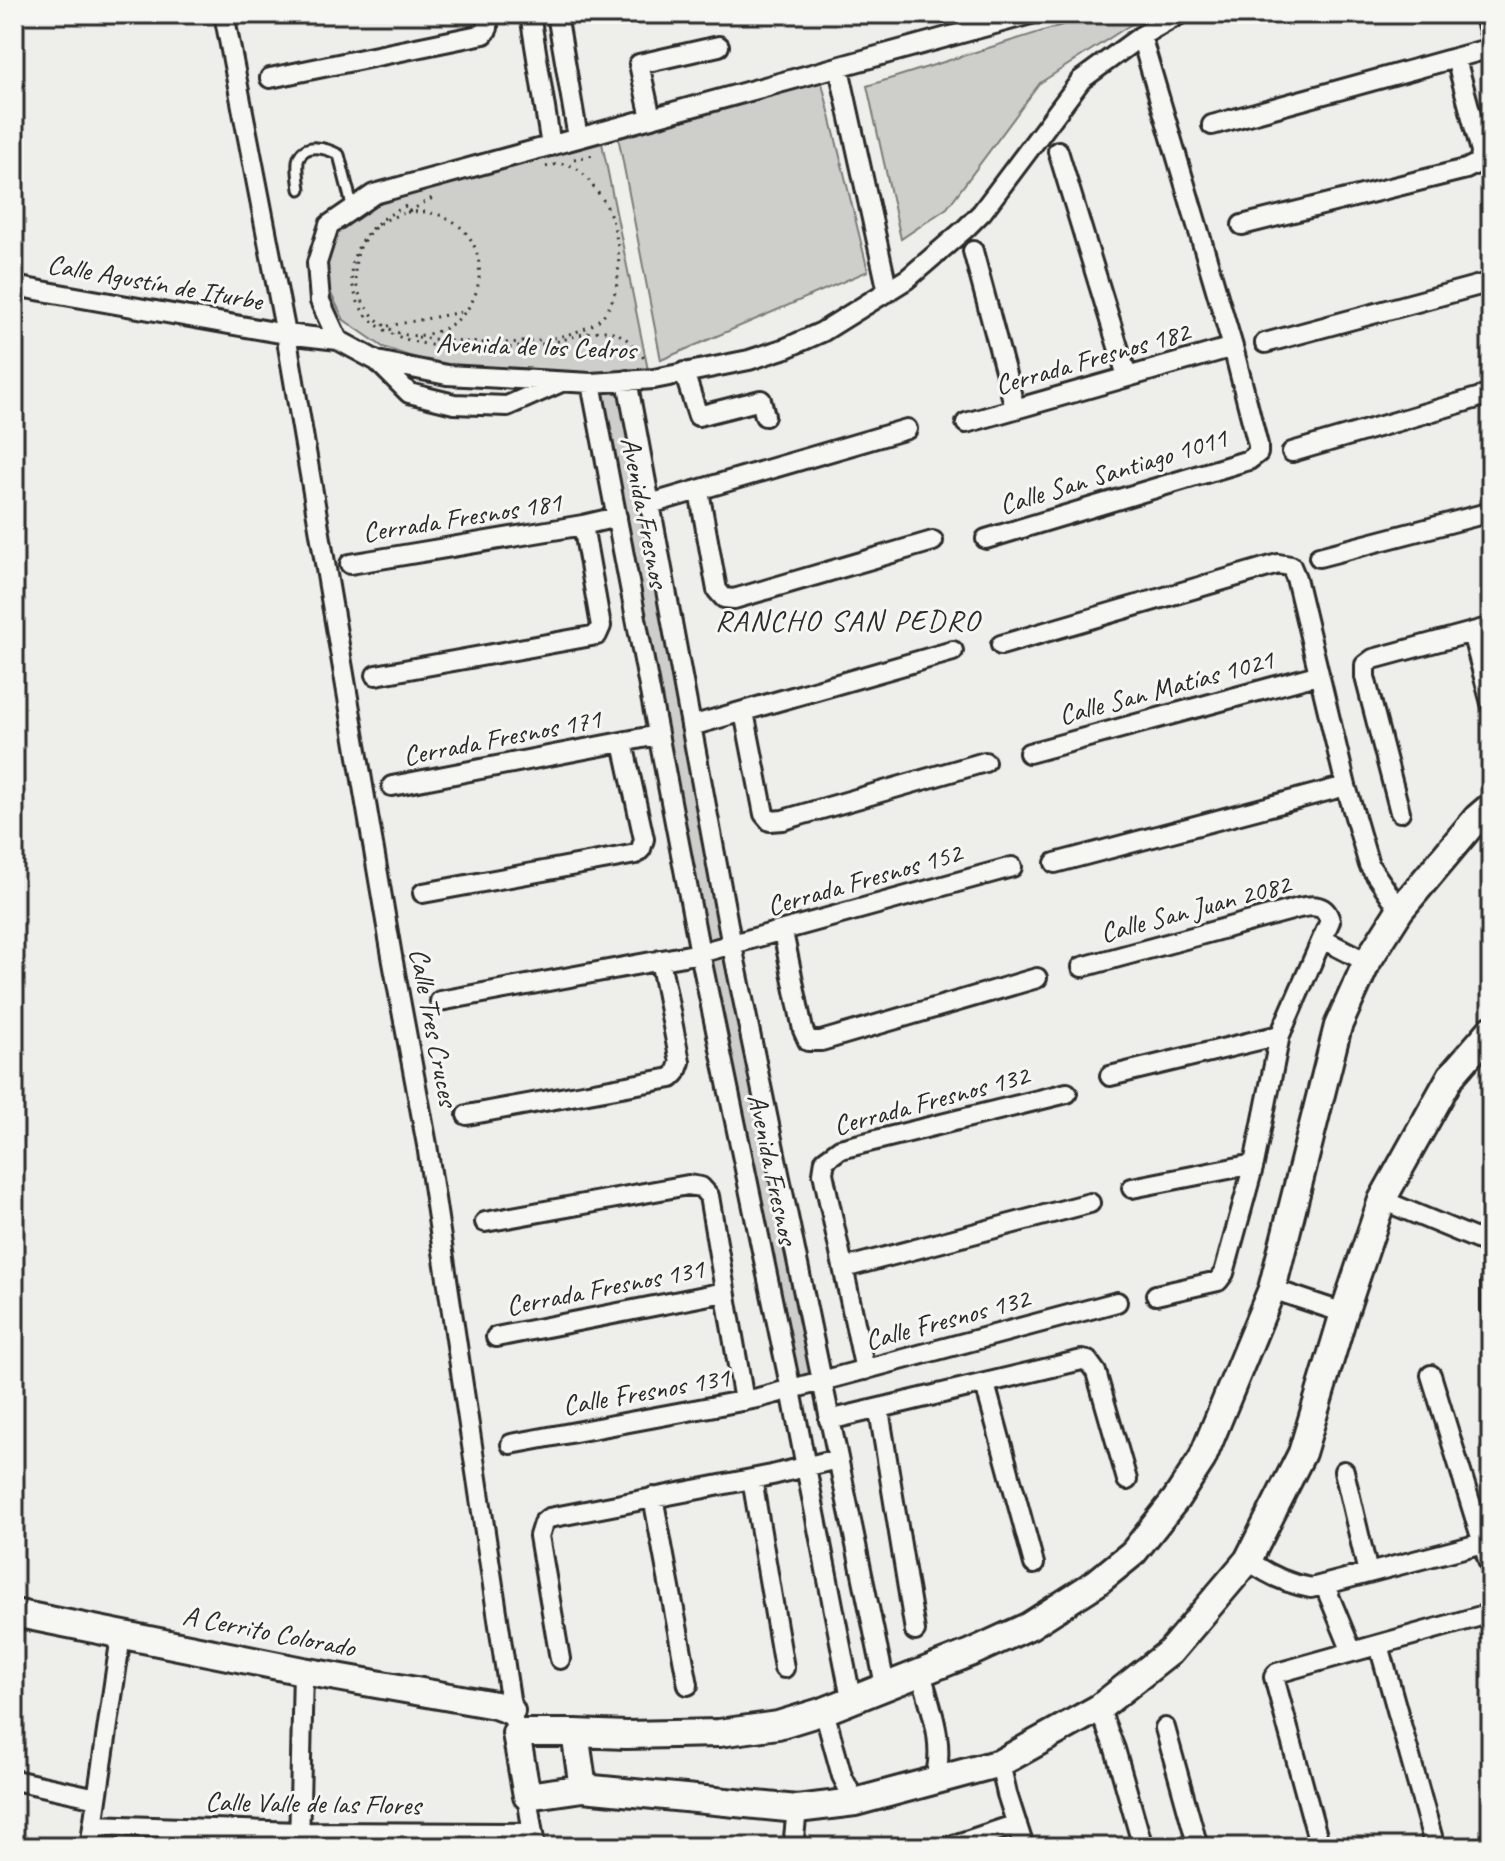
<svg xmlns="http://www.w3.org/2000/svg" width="1505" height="1861" font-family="Caveat,sans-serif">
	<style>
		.green { fill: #cececa; stroke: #7c7c7a; stroke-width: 2 }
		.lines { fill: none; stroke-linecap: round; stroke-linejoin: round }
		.lane-casing { stroke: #2b2b2b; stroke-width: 15 }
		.street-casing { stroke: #2b2b2b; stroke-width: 24 }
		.secondary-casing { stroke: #2b2b2b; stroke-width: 32 }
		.path { stroke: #2b2b2b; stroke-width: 3; stroke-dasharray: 2 6; stroke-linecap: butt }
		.lane { stroke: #f6f6f2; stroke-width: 9 }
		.street { stroke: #f6f6f2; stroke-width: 18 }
		.secondary { stroke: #f6f6f2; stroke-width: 26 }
		.labels { text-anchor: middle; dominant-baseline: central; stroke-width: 6; stroke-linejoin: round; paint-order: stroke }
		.street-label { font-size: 28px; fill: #2b2b2b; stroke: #f6f6f2 }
		.neighbourhood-label { font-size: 30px; letter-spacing: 2px; fill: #2b2b2b; stroke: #f6f6f2 }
	</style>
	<rect width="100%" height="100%" fill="#eeeeea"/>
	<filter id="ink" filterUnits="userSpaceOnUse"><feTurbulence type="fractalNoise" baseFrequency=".0125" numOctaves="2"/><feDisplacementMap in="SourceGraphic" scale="16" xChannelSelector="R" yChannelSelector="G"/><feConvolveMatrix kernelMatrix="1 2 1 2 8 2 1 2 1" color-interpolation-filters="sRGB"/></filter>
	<g filter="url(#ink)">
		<!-- green -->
		<path class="green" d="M1097,14H1147L1040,83L947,208L901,239L867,86Z
			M821,79L868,271L661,360L618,136Z
			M600,133L648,370L620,375L450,370L383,347L344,320L325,282L328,252L342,223L378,200Z
			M627,380L822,1383L791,1390L591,383Z"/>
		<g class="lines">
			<defs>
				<path id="lane" d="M300,189C299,181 297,170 298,161C302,141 327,148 339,155L353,209"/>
				<path id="street" d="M224,14L286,334L393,962L427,1145L513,1719
					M530,14L551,146
					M557,14L578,138
					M1484,14L1491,37
					M839,68L888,292
					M270,78L484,34L488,28L486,14
					M651,118L639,64L719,46
					M1212,125L1491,48
					M1058,151L1127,376
					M1242,225L1466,169L1480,162L1481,151L1456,59
					M973,251L1015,408
					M14,286L286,334L338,340L377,361L447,375L591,383L654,379L749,360L786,348L822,332L907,279L965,229L982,212L1081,80L1141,36L1180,14
					M338,340L320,301L317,263L329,225L374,194L1031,14
					M1265,343L1491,282
					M377,361L409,393L454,404L507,406L559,383
					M684,372L698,416L761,400L765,416
					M627,380L732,946L885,1685
					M591,383L700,953L791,1390L851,1698
					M966,423L1233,347
					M1292,452L1491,394
					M699,491L717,590L724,598L734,599L933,541
					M650,504L907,429
					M986,539L1249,460L1258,453V445L1233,347L1141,36
					M1319,557L1491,512
					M350,564L583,525L617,517
					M1472,633L1491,703
					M1001,645L1278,564L1291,566L1296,578L1346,786L1369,865L1400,910
					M376,675L597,635L601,626L583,525
					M744,712L764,814L770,821L783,820L985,762
					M691,726L953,651
					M1029,753L1317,675
					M392,786L658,735
					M1400,812L1365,677V665L1373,659L1491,627
					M1055,863L1346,786
					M423,893L636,854L641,849L644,839L623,743
					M783,932L803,1030L808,1041H821L1037,978
					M1322,939L1367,962
					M1082,967L1299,908C1313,905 1326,904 1330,921L1280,1035L1254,1164L1224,1273L1218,1281L1156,1295
					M440,1001L700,953L1012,867
					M1110,1076L1280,1035
					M467,1115L671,1078L676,1073L680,1062L660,960
					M1132,1188L1254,1164
					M1382,1200L1491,1245
					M485,1222L688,1185L701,1187L709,1196L744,1401
					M844,1268L1090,1203
					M1491,1283V1309
					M1272,1289L1344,1313
					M496,1337L725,1292
					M865,1370L823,1173L825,1160L840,1149L1067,1093
					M1431,1375L1489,1563
					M985,1384L1034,1564
					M879,1410L915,1631
					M829,1420L1082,1360L1088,1361L1096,1372L1127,1480
					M511,1444L758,1398L1117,1302
					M1344,1471L1368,1573
					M752,1479L784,1668
					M653,1497L688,1685
					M1248,1560C1268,1575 1287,1584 1311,1588L1483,1543
					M1325,1586L1352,1652
					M1379,1645L1435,1847
					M560,1659L539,1536L543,1523L549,1518L772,1475L837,1459
					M921,1673C931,1709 946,1745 934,1782
					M1099,1708L1115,1749L1143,1847
					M824,1711L842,1776L855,1802
					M1165,1728L1198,1847
					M1000,1763L1007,1794L1024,1847
					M14,1780L97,1798
					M527,1796L535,1847
					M93,1825L300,1832L533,1833
					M90,1847L121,1636
					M299,1847L303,1671
					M793,1847L797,1809
					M948,1847L1017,1824
					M1320,1847L1274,1677L1277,1673L1488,1614"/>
				<path id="secondary" d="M14,1613L303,1671L495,1705L511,1711
					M575,1733L626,1735L719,1733L778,1725L824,1711L970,1653L1029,1626L1096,1583L1133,1553L1176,1499L1202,1459L1272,1289L1338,1026L1367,962L1400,910L1477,818L1491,806
					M583,1788L575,1733H516L527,1796L583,1788L797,1809L855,1802L1000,1763L1099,1708L1170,1652L1248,1560L1302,1453L1344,1313L1382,1200L1451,1076L1491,1030"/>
			</defs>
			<!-- lane casing -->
			<use href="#lane" class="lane-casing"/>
			<!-- street casing -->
			<use href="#street" class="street-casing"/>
			<!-- secondary casing -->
			<use href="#secondary" class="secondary-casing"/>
			<!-- path -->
			<path class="path" d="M574,159L594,155L596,152
				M406,206C382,218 365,229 355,255C348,270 352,287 358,302C382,358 499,352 549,343C567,340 585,331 603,331C622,330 635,346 646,361
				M407,212C415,212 424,211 431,213C497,225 495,320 428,334C416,337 403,336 392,330C349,308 340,248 384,221C391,217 400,215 407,212C416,208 425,202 434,197
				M388,326L467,311
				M418,337C468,344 541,349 588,327C628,309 623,238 606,205C603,198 596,191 592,185C585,175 577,165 563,164C558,163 551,166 545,167"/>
			<!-- lane -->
			<use href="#lane" class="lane"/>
			<!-- street -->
			<use href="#street" class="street"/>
			<!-- secondary -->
			<use href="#secondary" class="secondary"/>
		</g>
	</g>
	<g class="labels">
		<!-- street labels -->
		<g class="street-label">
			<text transform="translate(155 282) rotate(10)">Calle Agustín de Iturbe</text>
			<text transform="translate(536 346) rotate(2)">Avenida de los Cedros</text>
			<text transform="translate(1092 358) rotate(-16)">Cerrada Fresnos 182</text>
			<text transform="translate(1113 471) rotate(-17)">Calle San Santiago 1011</text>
			<text transform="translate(645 512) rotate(79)">Avenida Fresnos</text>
			<text transform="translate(462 517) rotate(-9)">Cerrada Fresnos 181</text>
			<text transform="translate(1166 687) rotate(-15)">Calle San Matías 1021</text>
			<text transform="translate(502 737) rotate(-11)">Cerrada Fresnos 171</text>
			<text transform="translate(864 879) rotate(-16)">Cerrada Fresnos 152</text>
			<text transform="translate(1195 908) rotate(-15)">Calle San Juan 2082</text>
			<text transform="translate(434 1027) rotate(79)">Calle Tres Cruces</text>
			<text transform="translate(931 1100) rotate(-15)">Cerrada Fresnos 132</text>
			<text transform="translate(773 1169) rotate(78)">Avenida Fresnos</text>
			<text transform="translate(605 1287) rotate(-11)">Cerrada Fresnos 131</text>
			<text transform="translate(947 1319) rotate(-15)">Calle Fresnos 132</text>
			<text transform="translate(646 1391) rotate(-10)">Calle Fresnos 131</text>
			<text transform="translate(269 1631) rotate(11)">A Cerrito Colorado</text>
			<text transform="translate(313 1803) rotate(1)">Calle Valle de las Flores</text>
		</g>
		<!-- neighbourhood labels -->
		<g class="neighbourhood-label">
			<text x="848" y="620">RANCHO SAN PEDRO</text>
		</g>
	</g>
	<!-- margin -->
	<rect width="1505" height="1861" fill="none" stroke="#f6f6f2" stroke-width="48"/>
	<rect x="24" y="24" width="1457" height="1813" fill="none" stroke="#2b2b2b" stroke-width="3" filter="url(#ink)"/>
</svg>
